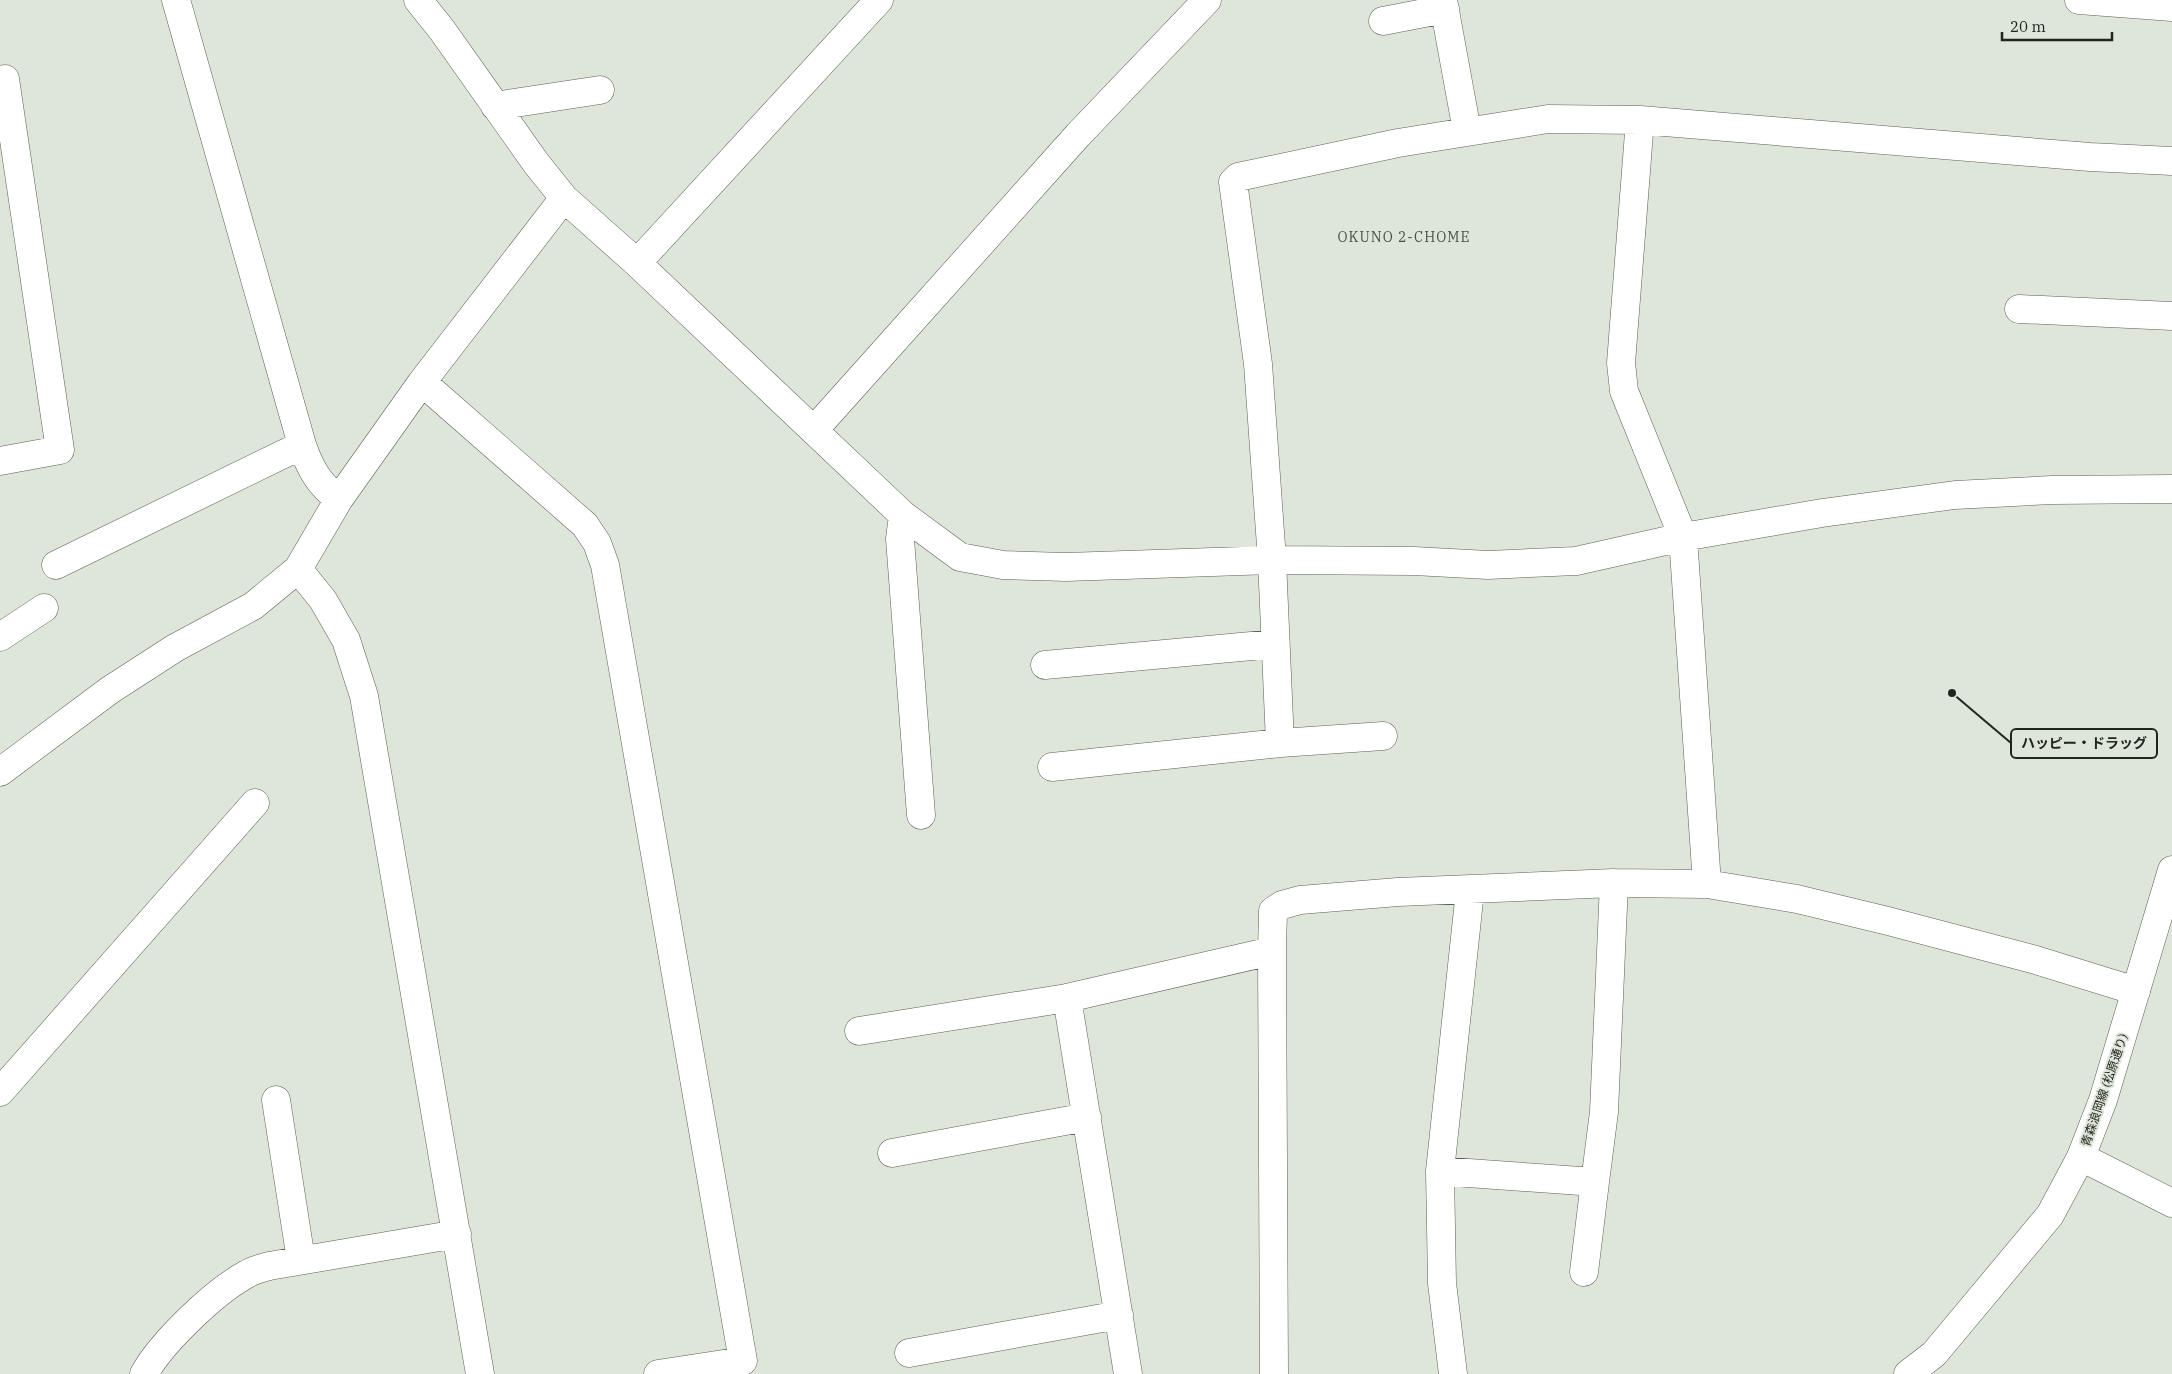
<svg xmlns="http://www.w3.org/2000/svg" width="2172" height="1374" font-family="'IBM Plex Serif','Noto Sans JP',serif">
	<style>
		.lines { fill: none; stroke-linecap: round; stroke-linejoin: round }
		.minor-casing { stroke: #596155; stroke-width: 29 }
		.major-casing { stroke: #596155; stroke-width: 29 }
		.minor { stroke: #fff; stroke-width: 28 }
		.major { stroke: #fff; stroke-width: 28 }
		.labels { text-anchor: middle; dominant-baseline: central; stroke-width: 4; stroke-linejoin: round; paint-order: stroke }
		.street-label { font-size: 12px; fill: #21241f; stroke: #dde6d8 }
		.neighbourhood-label { font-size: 14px; letter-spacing: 1px; fill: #4b5247; stroke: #dde6d8 }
		.leader { fill: none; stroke: #21241f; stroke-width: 2 }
		.callout-dot { fill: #21241f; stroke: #dde6d8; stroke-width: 2 }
		.callout { fill: #dde6d8; stroke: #21241f; stroke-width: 2 }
		.callout-label { font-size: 14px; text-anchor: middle; font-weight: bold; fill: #21241f }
	</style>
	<rect width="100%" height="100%" fill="#dde6d8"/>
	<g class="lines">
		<defs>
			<path id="minor" d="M176,0L302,445C310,468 319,485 339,499
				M418,0L442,30L536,163L564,198L637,263L903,515L960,557L1003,565L1066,567L1272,560L1414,561L1488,565L1553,562L1576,561L1683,537L1822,513L1955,495L2052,490L2172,489
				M1443,0L1467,131
				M2079,0L2172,7
				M1383,21L1445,9
				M0,80L5,79L60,450L0,461
				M495,106L600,90
				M1640,120L1621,363L1624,391L1683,537L1707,884
				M637,263L879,0
				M2019,309L2172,316
				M422,382L585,525L597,543L605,565L743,1361L658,1374
				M814,430L1078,135L1207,0
				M903,515L900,539L921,815
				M56,565L302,445
				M298,569L323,600L346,640L364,696L480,1374
				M0,637L44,608
				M1045,665L1274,644
				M1280,743L1272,560L1258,364L1233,182L1238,177L1398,143L1548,119L1640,120L2090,157L2172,161
				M1052,767L1280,743L1383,736
				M0,772L110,690L175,648L253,606L298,569L339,499L422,382L564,198
				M1272,951L1274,1374
				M859,1031L1067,998
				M0,1092L255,803
				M276,1100L301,1260
				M892,1153L1087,1117
				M2081,1157L2172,1203
				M1440,1171L1595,1182L1604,1112L1614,883
				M1584,1272L1595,1182
				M909,1353L1119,1315
				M144,1374C162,1342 214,1292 247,1274C253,1270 262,1268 269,1266L457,1234
				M1128,1374L1067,998L1272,951L1273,911L1282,905L1300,900L1398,892L1614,883L1707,884L1797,899L1888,921L2036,960L2136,991
				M1453,1374L1442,1283L1440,1171L1470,891"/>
			<path id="major" d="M1908,1374L1934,1354L2050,1215L2081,1157L2103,1100L2172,870"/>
		</defs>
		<!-- minor casing -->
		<use href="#minor" class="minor-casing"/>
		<!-- major casing -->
		<use href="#major" class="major-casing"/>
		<!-- minor -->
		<use href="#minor" class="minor"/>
		<!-- major -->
		<use href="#major" class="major"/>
	</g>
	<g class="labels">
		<!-- street labels -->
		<g class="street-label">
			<text transform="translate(2104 1090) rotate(-71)">青森浪岡線 (松原通り)</text>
		</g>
		<!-- neighbourhood labels -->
		<g class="neighbourhood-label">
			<text x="1404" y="237">OKUNO 2-CHOME</text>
		</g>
	</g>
	<!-- callouts -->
	<path class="leader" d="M1952 693L2011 743"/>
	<circle class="callout-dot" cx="1952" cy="693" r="5"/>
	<rect class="callout" x="2011" y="729" width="146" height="29" rx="5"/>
	<g class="callout-label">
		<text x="2084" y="748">ハッピー・ドラッグ</text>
	</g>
	<!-- scale -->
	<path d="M2002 32v8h110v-8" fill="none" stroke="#21241f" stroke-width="2.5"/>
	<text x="2010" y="32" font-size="15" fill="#21241f" stroke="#dde6d8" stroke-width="4" paint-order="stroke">20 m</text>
</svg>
